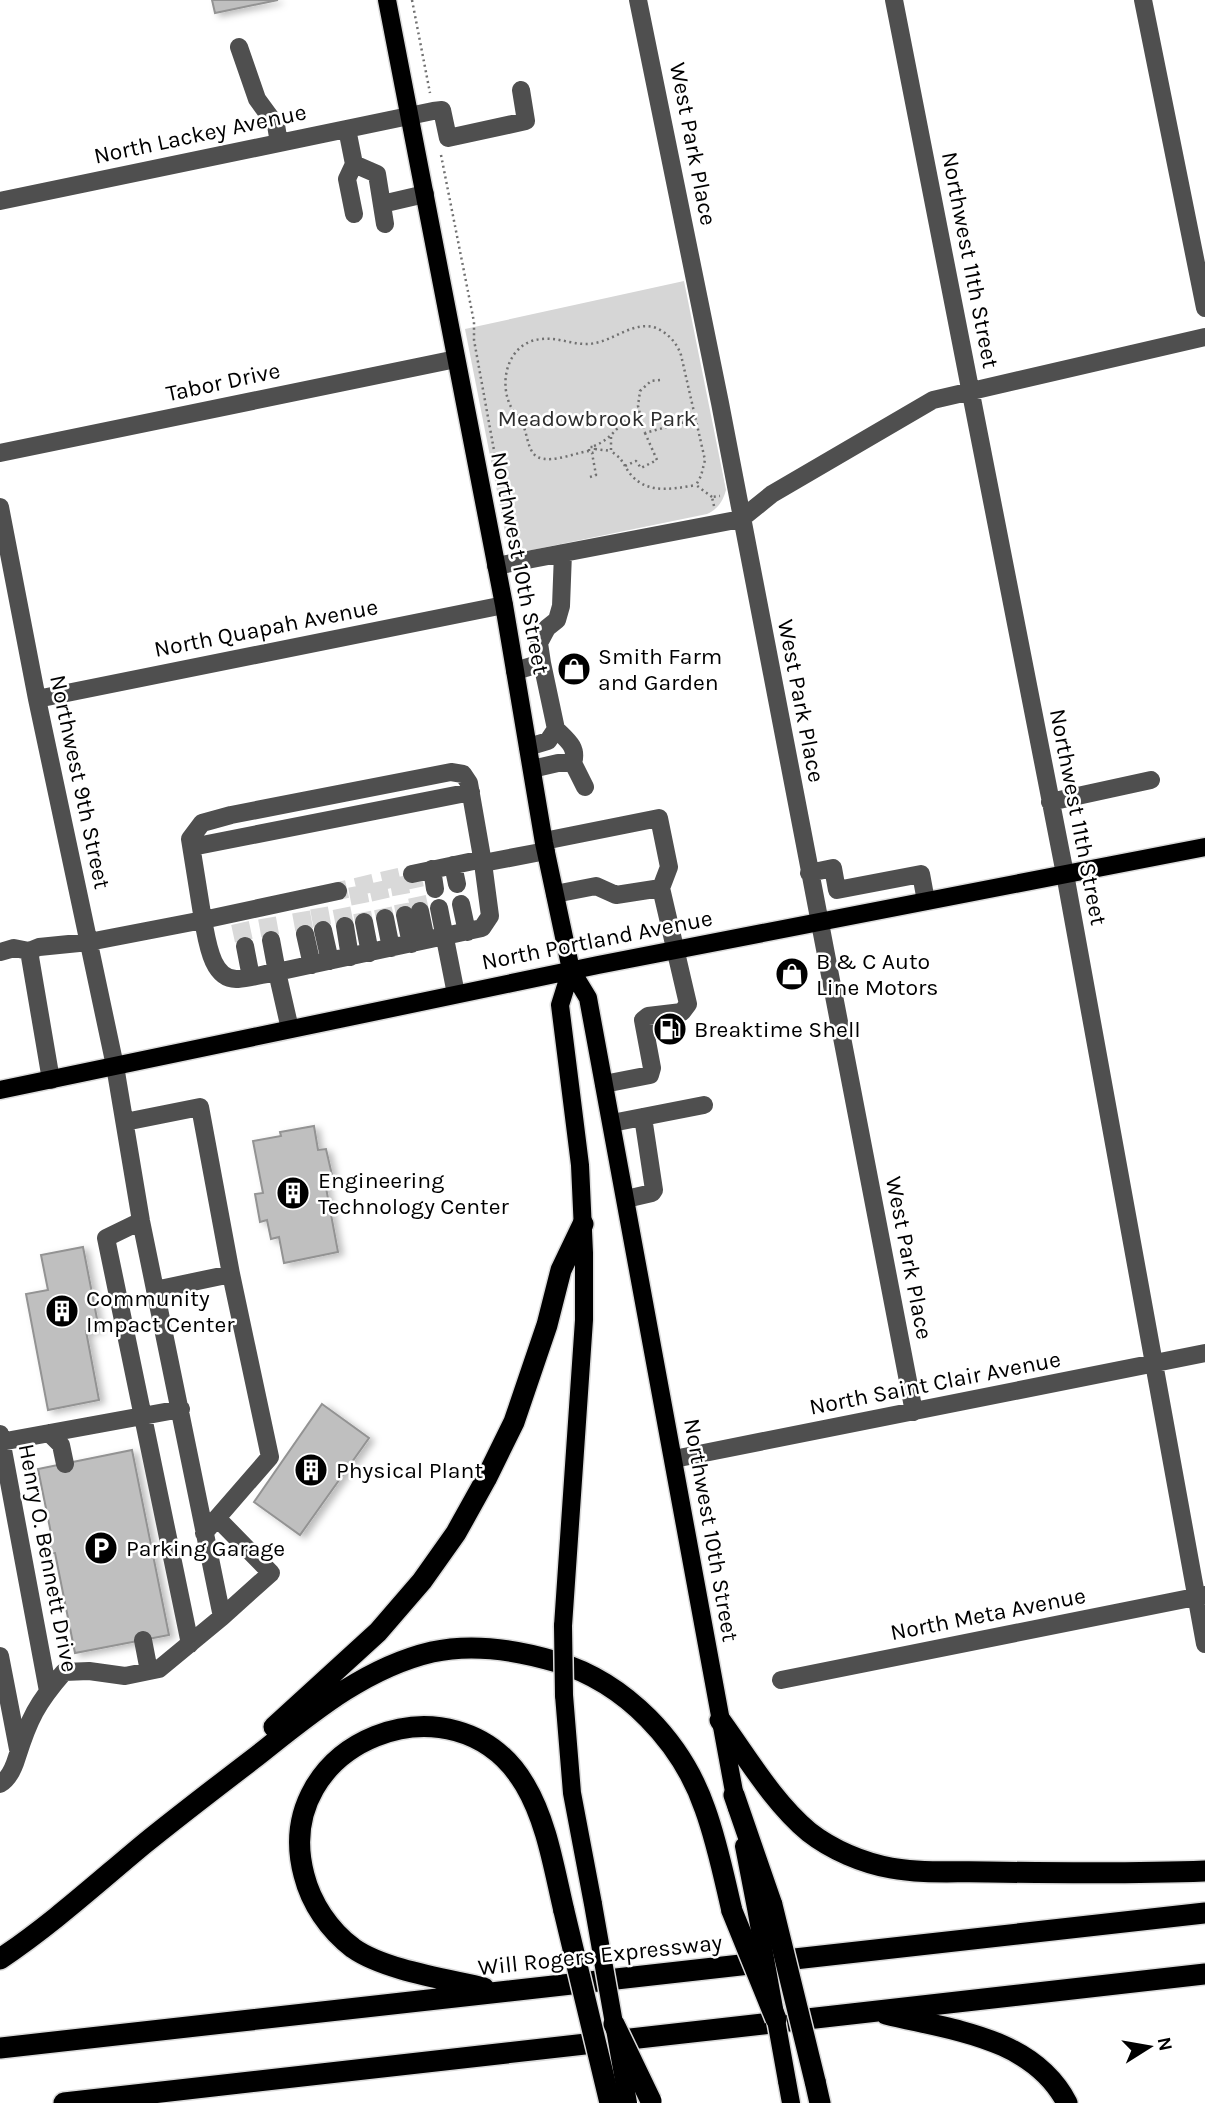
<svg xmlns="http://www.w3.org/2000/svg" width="1205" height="2103" font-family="Karla,sans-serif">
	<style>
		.green { fill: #d6d6d6 }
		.building { fill: #bfbfbf; stroke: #939393; stroke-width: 2; filter: url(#shadow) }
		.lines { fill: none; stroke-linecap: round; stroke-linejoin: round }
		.minor-tunnel { stroke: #d9d9d9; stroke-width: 18; stroke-dasharray: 18 9; stroke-linecap: butt }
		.major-casing { stroke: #dbdbdb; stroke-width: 21 }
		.highway-casing { stroke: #dbdbdb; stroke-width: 24 }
		.path { stroke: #717171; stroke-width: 2.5; stroke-dasharray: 2 3.5; stroke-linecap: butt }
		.minor { stroke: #4f4f4f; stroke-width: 18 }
		.major { stroke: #000; stroke-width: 18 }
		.highway { stroke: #000; stroke-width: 21 }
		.major-bridge-casing { stroke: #dbdbdb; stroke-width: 21; stroke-linecap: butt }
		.highway-bridge-casing { stroke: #dbdbdb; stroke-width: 24; stroke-linecap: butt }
		.major-bridge { stroke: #000; stroke-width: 18 }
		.highway-bridge { stroke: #000; stroke-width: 21 }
		.labels { text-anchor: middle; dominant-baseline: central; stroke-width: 5; stroke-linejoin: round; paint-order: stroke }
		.street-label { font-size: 23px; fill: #000; stroke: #fff }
		.park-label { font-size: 23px; fill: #2d2d2d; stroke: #fff }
		.poi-label { font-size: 23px; fill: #000; stroke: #fff; text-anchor: start }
	</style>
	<defs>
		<filter id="shadow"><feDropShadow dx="5" dy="3" stdDeviation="3.5" flood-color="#0004"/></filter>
	</defs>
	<rect width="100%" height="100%" fill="#fff"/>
	<!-- green -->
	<path class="green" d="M684,281L726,490C723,501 718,509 707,514L532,550H519L506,537L465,329Z"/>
	<!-- building -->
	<path class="building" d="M212,0H278L215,13Z
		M314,1126L318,1150L326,1149L332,1175L324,1177L338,1252L284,1263L279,1237L271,1239L267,1220L260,1222L255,1194L263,1193L253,1141L281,1136L280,1132Z
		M83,1247L99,1329L86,1331L99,1400L48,1410L26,1294L48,1290L41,1255Z
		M322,1404L369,1438L300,1535L254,1502Z
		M132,1450L169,1635L75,1653L55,1553H51L48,1534L51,1533L38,1469Z"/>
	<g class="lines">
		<!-- minor-tunnel -->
		<path class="minor-tunnel" d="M398,877L405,915
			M377,882L385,918
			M357,886L364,922
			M319,908L323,930
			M301,912L305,934
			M267,918L271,940
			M240,923L245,946
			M345,926L338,891L412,874L420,911"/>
		<defs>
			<path id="major" d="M387,0L504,605L544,843L571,970L588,998L737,1808
				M0,1090L598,965L1205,847
				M563,1626L584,1320V1253L580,1165L560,1005L571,970
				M564,1695L572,1793L593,1904
				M744,1846L756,1908
				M787,2081L791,2103"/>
			<path id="highway" d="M720,1720C747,1757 773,1802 809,1832C832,1850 863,1863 891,1868C922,1874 956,1871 987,1872C1060,1873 1132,1874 1205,1871
				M274,1727L378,1632L422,1581L456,1533L486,1479L514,1422L547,1325L561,1270L583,1224
				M734,1795L772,1905
				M0,1959C51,1925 97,1883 144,1844C181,1814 219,1785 257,1756C310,1714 364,1668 432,1652C473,1643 517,1650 557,1662C626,1683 682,1742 705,1809C717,1842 724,1877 732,1911
				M484,1988C446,1979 384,1970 353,1948C329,1930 311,1903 304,1875C269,1742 456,1668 525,1785C547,1822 554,1869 564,1911
				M886,2014C951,2030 1033,2037 1067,2103
				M0,2048L1205,1913
				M815,2081L820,2103
				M64,2103L1205,1974"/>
		</defs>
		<!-- major casing -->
		<use href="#major" class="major-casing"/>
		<!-- highway casing -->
		<use href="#highway" class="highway-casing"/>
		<!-- path -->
		<path class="path" d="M412,0L430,93
			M441,155L474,322V340L507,522L517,537L518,545
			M660,380L651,381L640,391L638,406L645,433L696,419
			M645,433L657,460L641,468L636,461L625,466C641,495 668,490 696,485
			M611,437V451L620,458L625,466
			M594,446C615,438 620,419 640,411
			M595,449L611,451
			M589,451V447H595V452L592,453L589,451C574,453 543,467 533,453C527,445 527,432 522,423C518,417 513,411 510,405C498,378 510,341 542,339C560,337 577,347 595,343C614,340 636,320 656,328C668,333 677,343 681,355L705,460L701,476L696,485L712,497
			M590,477L596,475L592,453
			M714,506L712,497L720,496"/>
		<!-- minor -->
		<path class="minor" d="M638,0L720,403L914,1412
			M894,0L1065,874L1205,1644
			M1143,0L1205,308
			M239,47L257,99L276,125L279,143
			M347,129L354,164L377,174L385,224
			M0,201L433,111L442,110L448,138L526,121L521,90
			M382,204L425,194
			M354,214L347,179L354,164
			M0,453L456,359
			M0,507L37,699L115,1066L141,1221L222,1617L159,1669L125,1676L89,1671L64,1672C37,1703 29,1719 17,1757C14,1767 9,1779 0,1784
			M496,566L741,519L772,494L933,400L1205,337
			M515,671L542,663L539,643L547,628L557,620L561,606L563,553
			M37,699L504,605
			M556,729C567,740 578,747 573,763
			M528,747L548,741L556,729L542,663
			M532,769L558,763H573L585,787
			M1050,802L1151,780
			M544,841L659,818L669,867L661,888L616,895L596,886L555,894
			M192,847L471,792
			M453,865L457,884
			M432,869L435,889
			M809,873L833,868L837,890L921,874L926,901
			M412,874L483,859
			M338,891L203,920L190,839L202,823L231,815L451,772L463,774L469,783L483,863L546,851
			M461,904L467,932
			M439,908L456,994
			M420,911L426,940
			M405,915L411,944
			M385,918L391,948
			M364,922L370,953
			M345,926L350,957
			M323,930L330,961
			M305,934L312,965
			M271,940L277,972L482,928L490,916L483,863
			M245,946L251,977
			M0,952L14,948L29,951
			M51,1080L29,951L39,947L89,942L203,920C207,939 211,981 238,979C251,978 264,974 277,972L290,1029
			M604,1084L650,1075L652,1068L643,1020L648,1016L682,1012L688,1004L661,888
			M125,1122L200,1107L231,1274L155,1290
			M612,1123L704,1105
			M626,1199L652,1193L654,1190L643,1117
			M141,1221L106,1238L190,1644
			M49,1433L61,1445L65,1464
			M0,1434L48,1691
			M1,1442L181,1409
			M674,1459L1205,1353
			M217,1518L271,1573L222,1617
			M204,1533L270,1457L231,1274
			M143,1640L149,1671
			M0,1656L18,1749
			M781,1680L1205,1595"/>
		<!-- major -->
		<use href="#major" class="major"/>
		<!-- highway -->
		<use href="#highway" class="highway"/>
		<defs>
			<path id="major-bridge" d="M563,1626L564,1695
				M593,1904L628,2103
				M756,1908L787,2081"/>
			<path id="highway-bridge" d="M772,1905L815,2081
				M564,1911L610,2103
				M732,1911L776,2019
				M614,2024L651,2101"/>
		</defs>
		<!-- major-bridge casing -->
		<use href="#major-bridge" class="major-bridge-casing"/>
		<!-- highway-bridge casing -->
		<use href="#highway-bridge" class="highway-bridge-casing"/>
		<!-- major-bridge -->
		<use href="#major-bridge" class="major-bridge"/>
		<!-- highway-bridge -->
		<use href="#highway-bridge" class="highway-bridge"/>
	</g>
	<!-- icons -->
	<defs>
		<symbol id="shop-disc" viewBox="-11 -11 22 22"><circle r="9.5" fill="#000" stroke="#fff"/><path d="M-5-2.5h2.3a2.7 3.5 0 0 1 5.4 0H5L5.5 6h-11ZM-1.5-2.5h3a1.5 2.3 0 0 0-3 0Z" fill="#fff"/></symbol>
		<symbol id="fuel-disc" viewBox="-11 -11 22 22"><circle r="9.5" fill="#000" stroke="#fff"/><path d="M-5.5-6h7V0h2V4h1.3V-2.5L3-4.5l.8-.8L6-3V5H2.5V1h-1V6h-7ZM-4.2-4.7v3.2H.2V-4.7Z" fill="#fff"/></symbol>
		<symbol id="building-disc" viewBox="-11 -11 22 22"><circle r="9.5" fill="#000" stroke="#fff"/><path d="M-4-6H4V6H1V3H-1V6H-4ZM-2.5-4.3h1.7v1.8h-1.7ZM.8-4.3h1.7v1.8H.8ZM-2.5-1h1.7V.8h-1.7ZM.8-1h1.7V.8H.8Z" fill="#fff"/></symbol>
		<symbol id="parking-disc" viewBox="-11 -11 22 22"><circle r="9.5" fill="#000" stroke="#fff"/><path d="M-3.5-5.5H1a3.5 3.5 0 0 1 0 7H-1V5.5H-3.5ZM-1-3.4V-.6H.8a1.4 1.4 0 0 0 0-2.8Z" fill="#fff"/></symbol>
	</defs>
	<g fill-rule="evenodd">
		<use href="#shop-disc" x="555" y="650" width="38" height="38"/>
		<use href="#shop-disc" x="773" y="955" width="38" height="38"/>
		<use href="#fuel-disc" x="651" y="1010" width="38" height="38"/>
		<use href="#building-disc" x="274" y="1174" width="38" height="38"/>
		<use href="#building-disc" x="43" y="1292" width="38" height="38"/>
		<use href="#building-disc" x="292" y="1451" width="38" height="38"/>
		<use href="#parking-disc" x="82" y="1529" width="38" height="38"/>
	</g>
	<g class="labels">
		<!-- street labels -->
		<g class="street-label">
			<text transform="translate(200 134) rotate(-12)">North Lackey Avenue</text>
			<text transform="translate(693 144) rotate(79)">West Park Place</text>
			<text transform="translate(970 260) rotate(79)">Northwest 11th Street</text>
			<text transform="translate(223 382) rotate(-12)">Tabor Drive</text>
			<text transform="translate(520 563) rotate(79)">Northwest 10th Street</text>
			<text transform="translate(266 628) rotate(-11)">North Quapah Avenue</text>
			<text transform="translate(801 701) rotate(79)">West Park Place</text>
			<text transform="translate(80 782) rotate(78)">Northwest 9th Street</text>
			<text transform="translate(1078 817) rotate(79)">Northwest 11th Street</text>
			<text transform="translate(597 940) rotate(-11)">North Portland Avenue</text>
			<text transform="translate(909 1258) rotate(79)">West Park Place</text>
			<text transform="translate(935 1383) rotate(-11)">North Saint Clair Avenue</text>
			<text transform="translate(711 1530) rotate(80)">Northwest 10th Street</text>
			<text transform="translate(48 1558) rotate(79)">Henry O. Bennett Drive</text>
			<text transform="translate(988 1614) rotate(-11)">North Meta Avenue</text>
			<text transform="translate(600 1955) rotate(-6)">Will Rogers Expressway</text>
		</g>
		<!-- park labels -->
		<g class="park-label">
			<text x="597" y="418">Meadowbrook Park</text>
		</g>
		<!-- poi labels -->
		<g class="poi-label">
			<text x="598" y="656">Smith Farm<tspan x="598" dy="26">and Garden</tspan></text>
			<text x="816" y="961">B &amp; C Auto<tspan x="816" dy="26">Line Motors</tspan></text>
			<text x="694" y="1029">Breaktime Shell</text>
			<text x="318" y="1180">Engineering<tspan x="318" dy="26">Technology Center</tspan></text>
			<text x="86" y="1298">Community<tspan x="86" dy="26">Impact Center</tspan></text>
			<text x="336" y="1470">Physical Plant</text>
			<text x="126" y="1548">Parking Garage</text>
		</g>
	</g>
	<!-- north arrow -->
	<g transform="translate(1149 2047) rotate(79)" stroke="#ffffff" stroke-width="5" paint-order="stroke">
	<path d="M0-5L12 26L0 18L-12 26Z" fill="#000000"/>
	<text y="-10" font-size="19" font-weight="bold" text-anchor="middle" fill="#000000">N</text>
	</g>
</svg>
